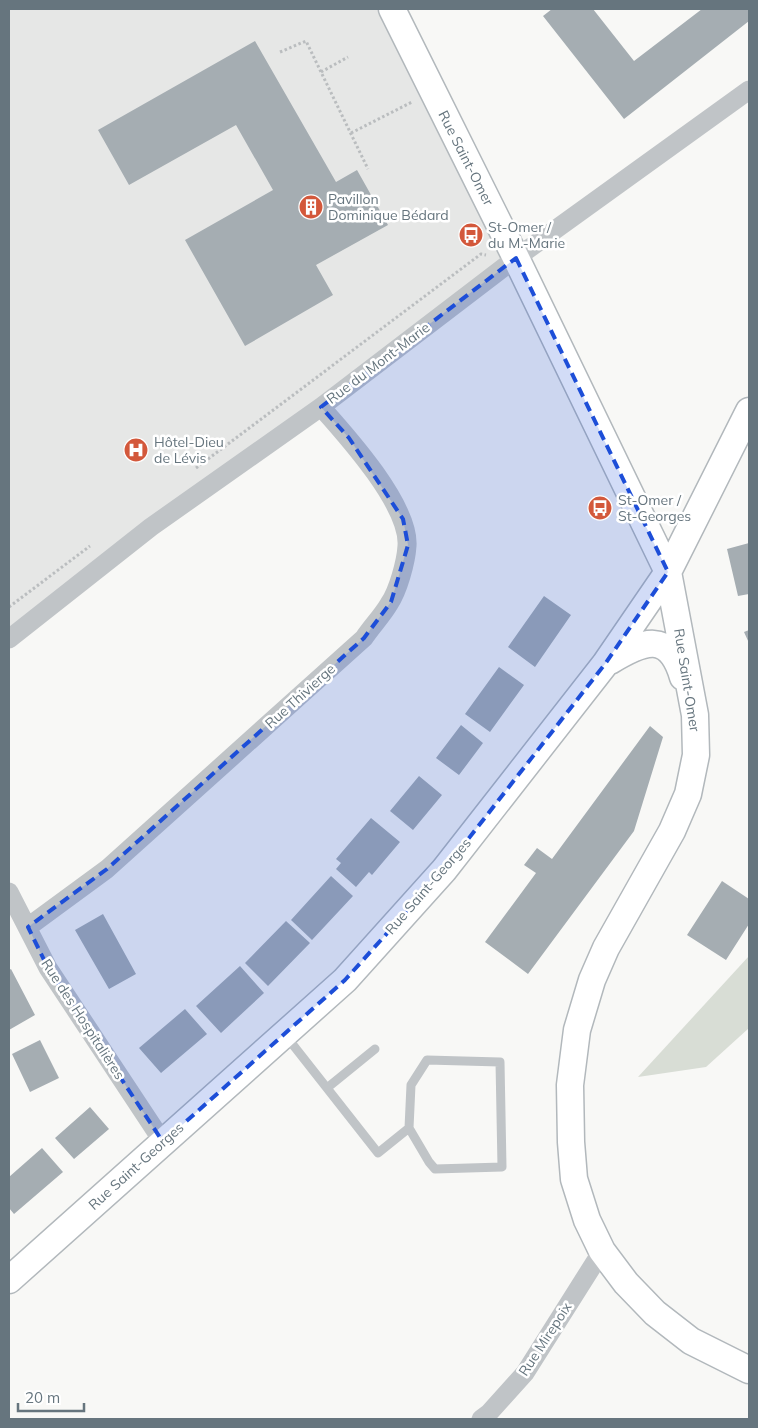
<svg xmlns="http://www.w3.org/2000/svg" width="758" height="1428" font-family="Mulish,sans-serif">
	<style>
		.built { fill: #e6e7e6 }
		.green { fill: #d8ddd5 }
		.building { fill: #a5adb2 }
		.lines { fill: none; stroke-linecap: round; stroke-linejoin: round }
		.secondary-casing { stroke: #b2b8bc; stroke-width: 29 }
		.path { stroke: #babdbf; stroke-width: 3; stroke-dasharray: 2.5 2.5; stroke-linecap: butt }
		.lane { stroke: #c0c4c7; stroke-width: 9 }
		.street { stroke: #c0c4c7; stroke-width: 19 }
		.secondary { stroke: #fff; stroke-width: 26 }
		.marked { fill: #1d4ed8; fill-opacity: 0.2; stroke: #1d4ed8; stroke-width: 4; stroke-dasharray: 10 6; stroke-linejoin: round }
		.labels { text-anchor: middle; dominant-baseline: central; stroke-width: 5; stroke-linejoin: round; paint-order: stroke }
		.street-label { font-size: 14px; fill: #66757e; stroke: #fff }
		.poi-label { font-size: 14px; fill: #66757e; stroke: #fff; text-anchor: start }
	</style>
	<rect width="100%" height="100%" fill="#f8f8f6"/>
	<!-- built -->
	<path class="built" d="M9,9H396L516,258L9,641Z"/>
	<!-- green -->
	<path class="green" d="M749,956V1028L706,1067L638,1077Z"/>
	<!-- building -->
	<path class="building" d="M552,9H593L634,61L702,9H749V21L624,119L543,16Z
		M255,41L336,182L357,170L388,225L316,265L333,295L245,346L185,240L273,190L236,125L129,185L98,130Z
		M749,543V594L738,596L727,549Z
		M544,596L571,615L535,667L508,647Z
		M749,630V643L744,632Z
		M499,667L524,685L490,732L465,714Z
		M461,725L483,743L459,775L436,758Z
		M650,726L663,737L634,831L528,974L485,942L536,873L524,865L537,848L552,859Z
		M419,776L442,795L413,830L390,811Z
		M371,818L400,842L372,875L369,872L356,887L336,869L341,863L336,859Z
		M331,876L353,896L312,940L291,920Z
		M722,881L749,899V924L726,960L687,935Z
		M103,914L136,974L109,989L75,930Z
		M286,921L310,943L268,986L245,963Z
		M240,966L264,993L221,1033L196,1006Z
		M11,969L35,1015L9,1030V970Z
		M185,1009L207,1034L161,1073L139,1048Z
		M40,1040L59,1078L30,1092L12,1054Z
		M90,1107L109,1129L74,1159L55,1138Z
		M42,1148L63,1172L14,1214L9,1208V1177Z"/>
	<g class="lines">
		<defs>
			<path id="secondary" d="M392,9L516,258L668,572L695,715L696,755L688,794L672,831L606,948L592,980L577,1030L570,1085L571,1142L574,1179L587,1220L602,1251L626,1283L655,1313L691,1341L749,1370
				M610,661C643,641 669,630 683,677
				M9,1280L345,980L444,870L605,664L668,572L749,411"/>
		</defs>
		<!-- secondary casing -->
		<use href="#secondary" class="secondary-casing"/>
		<!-- path -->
		<path class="path" d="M280,52L306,41L368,169
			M321,72L348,57
			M351,133L412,102
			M196,468L481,254L486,255
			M9,607L90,546"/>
		<!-- lane -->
		<path class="lane" d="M286,1036L378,1153L409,1128L429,1162L435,1169L502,1167L500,1062L427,1060L411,1085L409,1128
			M327,1088L375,1049"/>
		<!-- street -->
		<path class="street" d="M9,639L151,527L321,407L516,258L749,90
			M9,892L48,968L163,1142
			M28,927L107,869L364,638C372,626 382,616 389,604C398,591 406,562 407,546C410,506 347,436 321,407
			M481,1419L489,1413L525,1373L602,1251"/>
		<!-- secondary -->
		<use href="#secondary" class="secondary"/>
	</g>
	<!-- marked area -->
	<path class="marked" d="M516,258L668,572L605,664L444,870L345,980L163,1142L48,968L28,927L107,869L364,638L391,602L408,545L403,519L349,438L321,407Z"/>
	<!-- icons -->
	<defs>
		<symbol id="building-disc" viewBox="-11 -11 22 22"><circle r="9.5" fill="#d3583b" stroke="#fff"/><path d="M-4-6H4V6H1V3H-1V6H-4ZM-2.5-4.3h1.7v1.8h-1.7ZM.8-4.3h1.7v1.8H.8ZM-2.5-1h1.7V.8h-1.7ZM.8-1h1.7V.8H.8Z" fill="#fff"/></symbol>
		<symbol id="bus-disc" viewBox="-11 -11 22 22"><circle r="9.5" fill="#d3583b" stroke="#fff"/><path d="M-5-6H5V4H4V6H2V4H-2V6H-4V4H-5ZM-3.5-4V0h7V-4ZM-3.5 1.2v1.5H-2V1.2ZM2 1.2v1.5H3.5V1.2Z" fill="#fff"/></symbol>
		<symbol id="hospital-disc" viewBox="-11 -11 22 22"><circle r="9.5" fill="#d3583b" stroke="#fff"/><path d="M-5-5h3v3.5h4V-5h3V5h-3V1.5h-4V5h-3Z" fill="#fff"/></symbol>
	</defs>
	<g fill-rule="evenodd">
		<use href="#building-disc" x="297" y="193" width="28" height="28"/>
		<use href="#bus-disc" x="457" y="221" width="28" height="28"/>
		<use href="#hospital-disc" x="122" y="436" width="28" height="28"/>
		<use href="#bus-disc" x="586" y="494" width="28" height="28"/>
	</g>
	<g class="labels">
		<!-- street labels -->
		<g class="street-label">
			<text transform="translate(466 158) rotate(63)">Rue Saint-Omer</text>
			<text transform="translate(378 363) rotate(-37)">Rue du Mont-Marie</text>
			<text transform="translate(687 680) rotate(81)">Rue Saint-Omer</text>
			<text transform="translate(300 696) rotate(-42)">Rue Thivierge</text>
			<text transform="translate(428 886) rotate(-49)">Rue Saint-Georges</text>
			<text transform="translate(83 1019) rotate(57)">Rue des Hospitalières</text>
			<text transform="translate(136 1166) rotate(-42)">Rue Saint-Georges</text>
			<text transform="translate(545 1339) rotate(-57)">Rue Mirepoix</text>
		</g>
		<!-- poi labels -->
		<g class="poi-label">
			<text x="328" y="199">Pavillon<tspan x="328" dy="16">Dominique Bédard</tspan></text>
			<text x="488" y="227">St-Omer /<tspan x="488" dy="16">du M.-Marie</tspan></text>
			<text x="154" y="442">Hôtel-Dieu<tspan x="154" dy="16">de Lévis</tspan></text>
			<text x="618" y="500">St-Omer /<tspan x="618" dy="16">St-Georges</tspan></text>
		</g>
	</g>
	<!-- border -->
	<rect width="758" height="1428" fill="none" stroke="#66757e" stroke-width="20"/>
	<!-- scale -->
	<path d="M18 1403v8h66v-8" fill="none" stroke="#66757e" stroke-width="2.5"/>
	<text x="25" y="1403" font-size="15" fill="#66757e" stroke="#ffffff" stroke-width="4" paint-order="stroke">20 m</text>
</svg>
